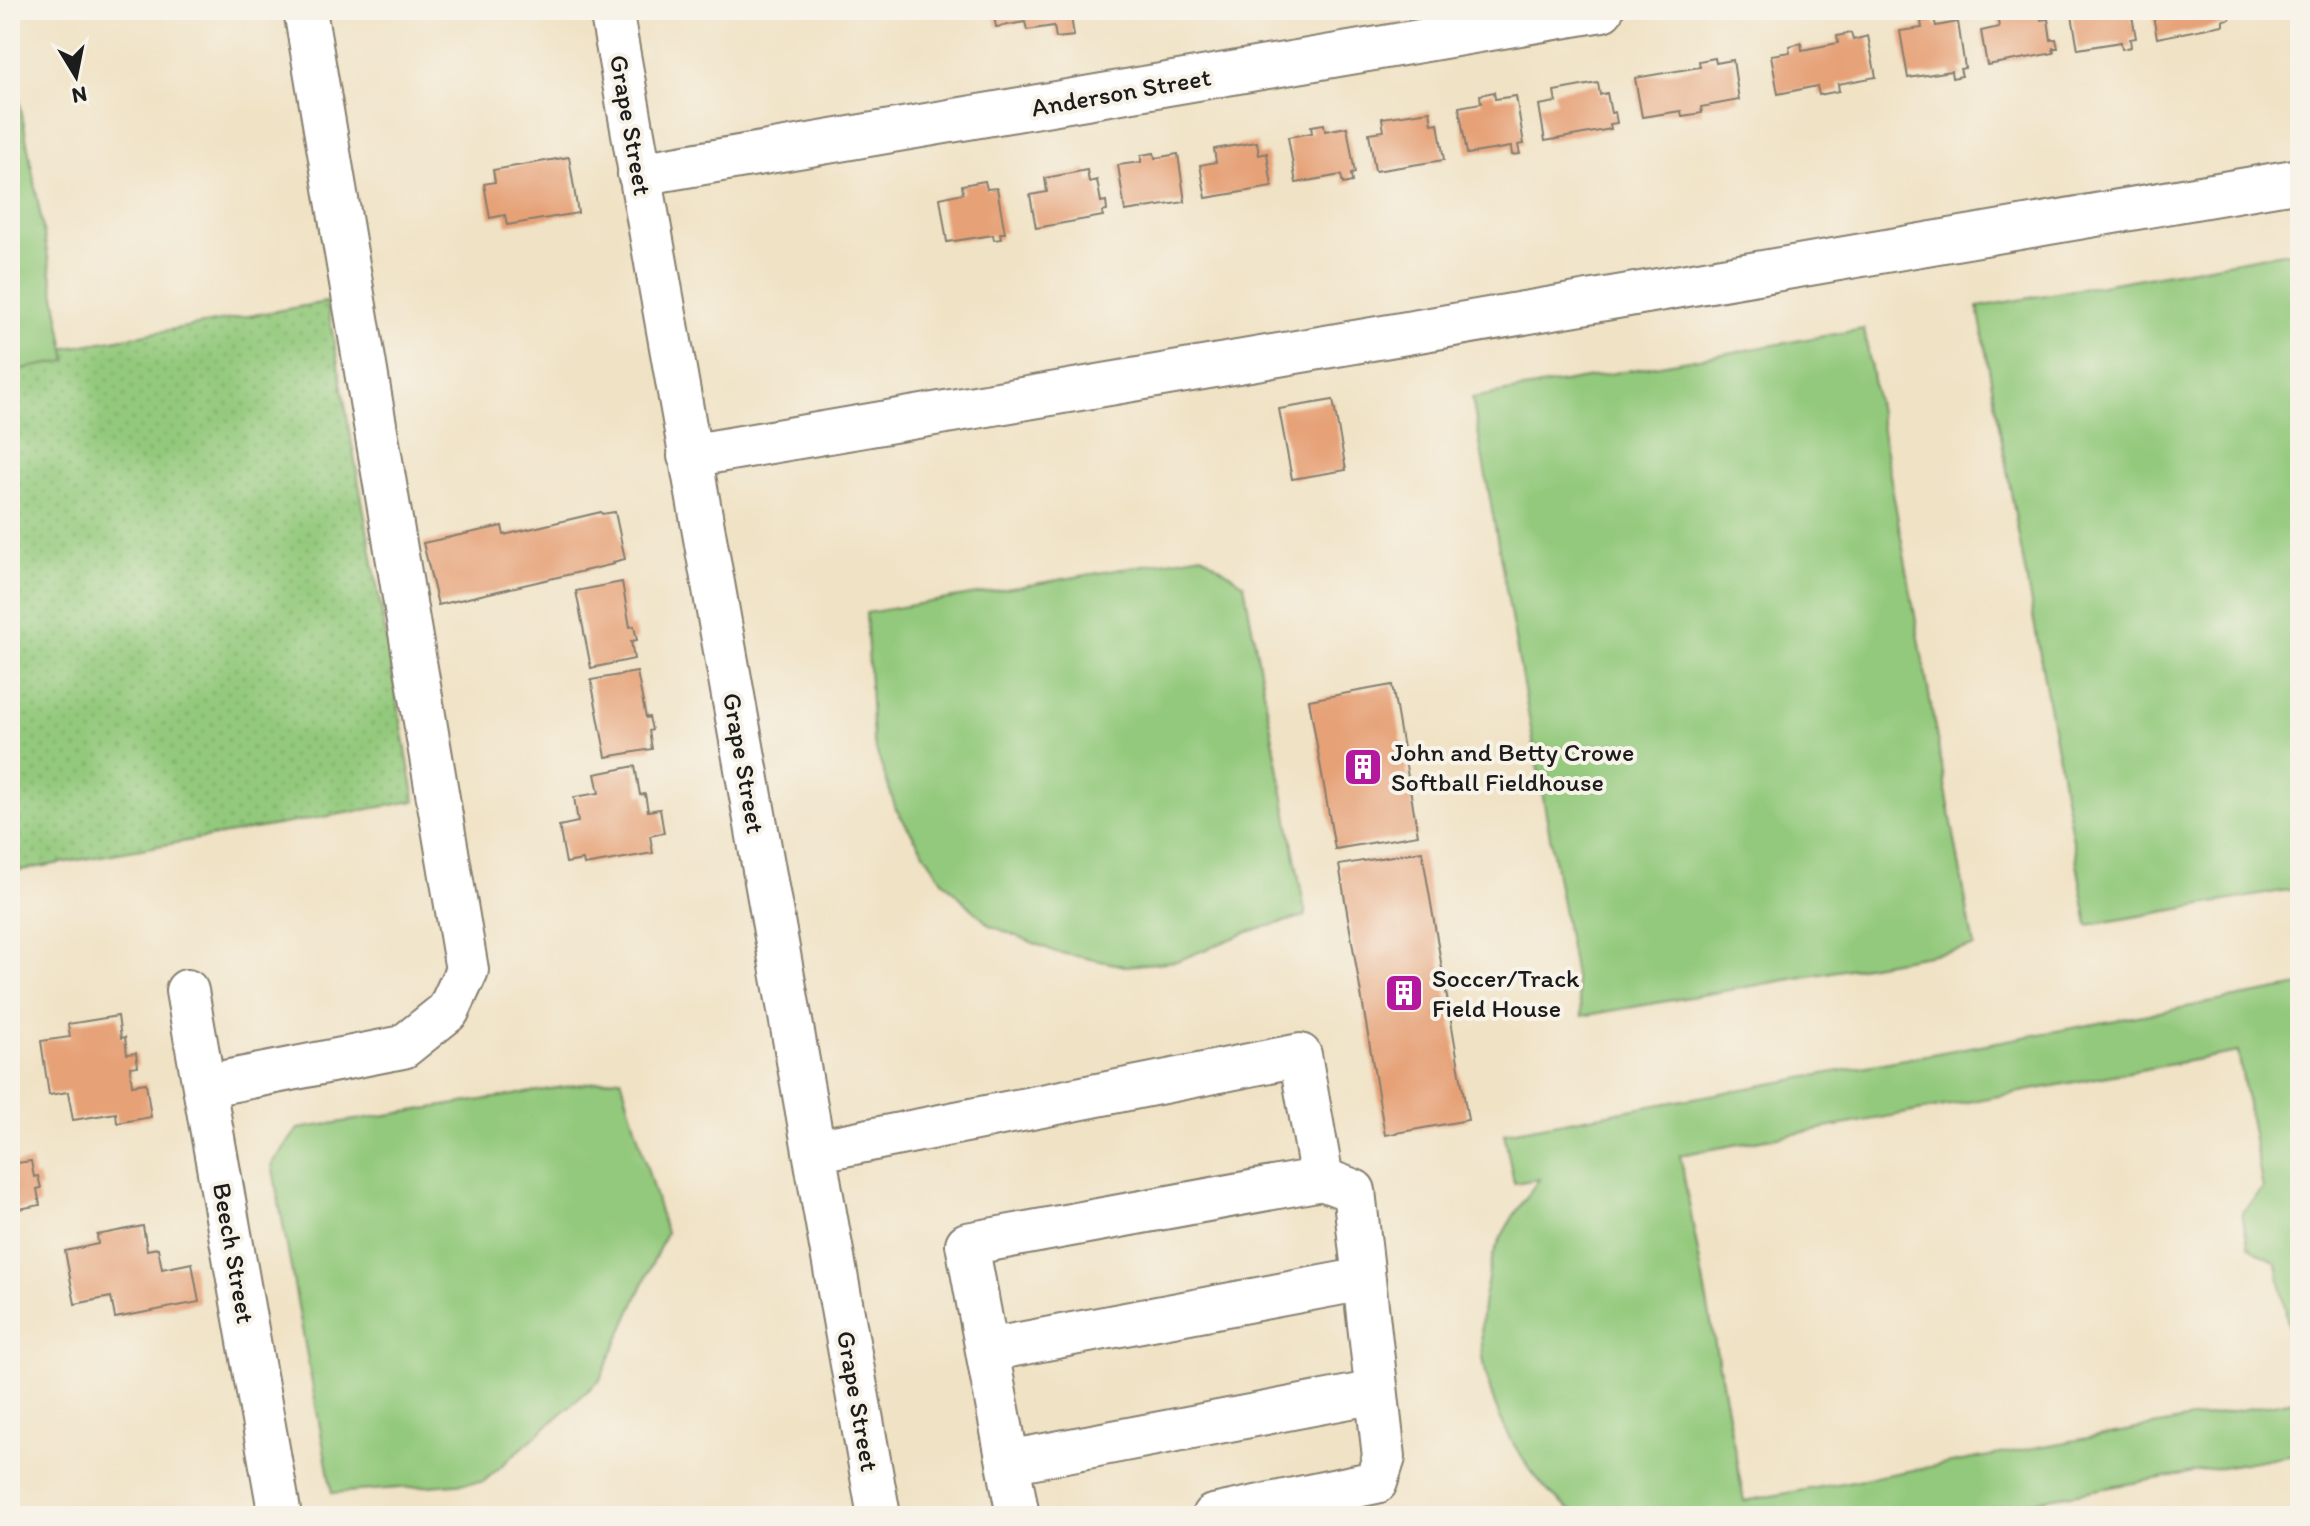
<svg xmlns="http://www.w3.org/2000/svg" width="2310" height="1526" font-family="Itim,sans-serif">
	<style>
		.grass { fill: url(#grass-dots); stroke: #58724c; stroke-width: 2 }
		.park { fill: #93c97b; stroke: #58724c; stroke-width: 2 }
		.building { fill: #e6a177 }
		.lines { fill: none; stroke-linecap: round; stroke-linejoin: round }
		.minor-casing { stroke: #867f70; stroke-width: 46 }
		.minor { stroke: #fff; stroke-width: 42 }
		.labels { text-anchor: middle; dominant-baseline: central; stroke-width: 8; stroke-linejoin: round; paint-order: stroke }
		.street-label { font-size: 26px; fill: #1c1c1c; stroke: #f7f3e8 }
		.poi-label { font-size: 26px; fill: #1c1c1c; stroke: #f7f3e8; text-anchor: start }
	</style>
	<defs>
		<pattern id="grass-dots" width="8" height="8" patternUnits="userSpaceOnUse" patternTransform="scale(2)"><rect width="8" height="8" fill="#93c97b"/><path d="M2 2h.1M6 6h.1" fill="none" stroke="#7eac6a" stroke-width="1.8" stroke-linecap="round"/></pattern>
	</defs>
	<rect width="100%" height="100%" fill="#f7f3e8"/>
	<filter id="ink" filterUnits="userSpaceOnUse"><feTurbulence type="fractalNoise" baseFrequency=".0125" numOctaves="2"/><feDisplacementMap in="SourceGraphic" scale="16" xChannelSelector="R" yChannelSelector="G"/><feConvolveMatrix kernelMatrix="1 2 1 2 8 2 1 2 1" color-interpolation-filters="sRGB"/></filter>
	<filter id="wash" filterUnits="userSpaceOnUse"><feTurbulence type="fractalNoise" baseFrequency=".006" numOctaves="4" result="noise"/><feDisplacementMap in="SourceGraphic" scale="32" xChannelSelector="R" yChannelSelector="G"/><feGaussianBlur stdDeviation="1.8" result="paint"/><feColorMatrix in="noise" values="0 0 0 0 0 0 0 0 0 0 0 0 0 0 0 0 0 1.4 0 .05"/><feComposite in="paint" operator="in"/></filter>
	<g filter="url(#wash)">
		<rect width="100%" height="100%" fill="#f0e2c5"/>
		<!-- grass -->
		<path class="grass" d="M327,302L415,801L10,872V358Z"/>
		<!-- park -->
		<path class="park" d="M10,48L67,361L10,371Z
			M2300,250V888L2088,925L1978,307Z
			M1864,329L1974,947L1582,1016L1472,398Z
			M1202,555L1244,584L1306,916L1248,932L1177,961L1125,966L1056,952L989,925L942,880L896,809L873,741L866,613Z
			M2300,986V1390L2277,1264L2248,1246L2242,1212L2263,1189L2238,1052L1680,1155L1744,1501L2300,1399V1453L1951,1516H1578C1567,1507 1555,1499 1545,1488C1496,1431 1469,1358 1487,1283C1489,1273 1490,1262 1494,1253C1505,1226 1522,1203 1539,1179L1514,1183L1504,1133Z
			M621,1078L666,1233L600,1380L483,1482L332,1493L272,1164L298,1129Z"/>
		<g id="blocks">
			<!-- building -->
			<path class="building" d="M993,10H1070L1074,36L1056,38L1054,26L1027,30L1025,22L996,27Z
				M2033,10H2039L2041,20L2048,19L2051,40L2056,39L2058,48H2053L2054,53L1987,65L1981,31L1999,27L1997,16Z
				M2071,10H2131L2136,38L2130,39L2131,47L2122,49L2121,42L2078,49Z
				M2152,10H2228L2230,19L2223,20V25L2157,38Z
				M1934,19L1936,26L1958,22L1965,68L1960,69L1962,76L1952,78L1951,71L1908,78L1900,31L1922,28L1921,21Z
				M1851,33L1853,40L1868,36L1876,77L1838,84L1839,91L1819,95L1817,86L1778,94L1771,55L1790,52L1789,46L1801,43L1802,50L1838,43L1837,36Z
				M1715,58L1716,63L1733,60L1739,100L1701,107L1702,113L1682,116L1681,111L1642,117L1635,78L1700,67L1699,61Z
				M1598,83L1600,95L1607,93L1611,113L1615,112L1617,123L1610,124L1611,129L1545,141L1539,105L1556,102L1554,91Z
				M1494,92L1495,99L1516,96L1524,144L1518,145L1520,154L1512,155L1511,147L1467,154L1459,107L1481,103L1480,95Z
				M1430,111L1432,124L1438,123L1444,160L1375,171L1369,133L1384,131L1382,118Z
				M1324,124L1325,131L1347,127L1355,173L1351,174L1352,182L1343,184L1341,175L1296,183L1288,137L1312,133L1311,126Z
				M1257,142L1259,155L1267,153L1272,187L1206,198L1200,165L1216,162L1214,149Z
				M1154,153L1155,158L1178,154L1185,202L1125,211L1118,165L1141,162V155Z
				M569,157L578,213L507,225L505,215L490,218L484,184L495,182L493,170Z
				M1087,170L1089,182L1097,180L1101,202L1106,201L1107,211L1102,212L1103,216L1036,228L1030,195L1047,192L1045,178Z
				M985,181L987,189L997,188L1005,233H1000L1001,239L994,240L993,235L947,242L940,198L963,193L962,185Z
				M1333,400L1346,470L1292,479L1279,409Z
				M601,512L602,514L615,512L625,559L613,562L614,564L438,605L423,543L502,526L504,535Z
				M622,582L630,627L634,626L637,640L631,641L634,659L591,668L576,591Z
				M637,672L646,718L649,717L652,730L649,731L652,749L606,757L591,680Z
				M1392,685L1418,835L1335,849L1309,700Z
				M635,766L640,795L645,794L648,811L660,809L664,833L650,836L653,853L584,865L583,860L566,863L559,826L578,822L574,797L599,793L595,774Z
				M1422,851L1468,1120L1385,1135L1339,865Z
				M118,1016L121,1038L125,1037L127,1054L136,1053L138,1066L130,1067L132,1085L146,1083L151,1117L117,1123L116,1113L73,1120L68,1092L49,1095L41,1041L70,1037L68,1024Z
				M31,1161L34,1177L38,1176L41,1188L37,1189L40,1205L14,1210L15,1212L10,1213V1164Z
				M143,1226L147,1250L158,1248L162,1269L192,1263L199,1302L115,1318L111,1297L75,1304L65,1251L98,1244L97,1235Z"/>
		</g>
	</g>
	<g filter="url(#ink)">
		<use href="#blocks" fill-opacity="0" stroke="#867f70" stroke-width="2"/>
		<g class="lines">
			<defs>
				<path id="minor" d="M611,10L879,1516
					M639,174L1602,10
					M689,456L2300,180
					M187,991L280,1516
					M204,1086L403,1047L448,1011L467,970L305,10
					M814,1151L1300,1055L1322,1179L1354,1191L1384,1457L1376,1482L1213,1516
					M988,1350L1364,1279
					M1008,1462L1376,1392
					M1018,1516L967,1244L1322,1179"/>
			</defs>
			<!-- minor casing -->
			<use href="#minor" class="minor-casing"/>
			<!-- minor -->
			<use href="#minor" class="minor"/>
		</g>
	</g>
	<!-- icons -->
	<defs>
		<symbol id="building-square" viewBox="-11 -11 22 22"><rect x="-9" y="-9" width="18" height="18" rx="4" fill="#b5179e" stroke="#f7f3e8"/><path d="M-4-6H4V6H1V3H-1V6H-4ZM-2.5-4.3h1.7v1.8h-1.7ZM.8-4.3h1.7v1.8H.8ZM-2.5-1h1.7V.8h-1.7ZM.8-1h1.7V.8H.8Z" fill="#fff"/></symbol>
	</defs>
	<g fill-rule="evenodd">
		<use href="#building-square" x="1341" y="745" width="44" height="44"/>
		<use href="#building-square" x="1382" y="971" width="44" height="44"/>
	</g>
	<g class="labels">
		<!-- street labels -->
		<g class="street-label">
			<text transform="translate(1121 92) rotate(-10)">Anderson Street</text>
			<text transform="translate(631 125) rotate(80)">Grape Street</text>
			<text transform="translate(744 763) rotate(80)">Grape Street</text>
			<text transform="translate(234 1253) rotate(80)">Beech Street</text>
			<text transform="translate(858 1401) rotate(80)">Grape Street</text>
		</g>
		<!-- poi labels -->
		<g class="poi-label">
			<text x="1391" y="752">John and Betty Crowe<tspan x="1391" dy="30">Softball Fieldhouse</tspan></text>
			<text x="1432" y="978">Soccer/Track<tspan x="1432" dy="30">Field House</tspan></text>
		</g>
	</g>
	<!-- margin -->
	<rect width="2310" height="1526" fill="none" stroke="#f7f3e8" stroke-width="40"/>
	<!-- north arrow -->
	<g transform="translate(76 76) rotate(170)" stroke="#f7f3e8" stroke-width="6" paint-order="stroke">
	<path d="M0-6L14 30L0 20L-14 30Z" fill="#1c1c1c"/>
	<text y="-12" font-size="22" font-weight="bold" text-anchor="middle" fill="#1c1c1c">N</text>
	</g>
</svg>
